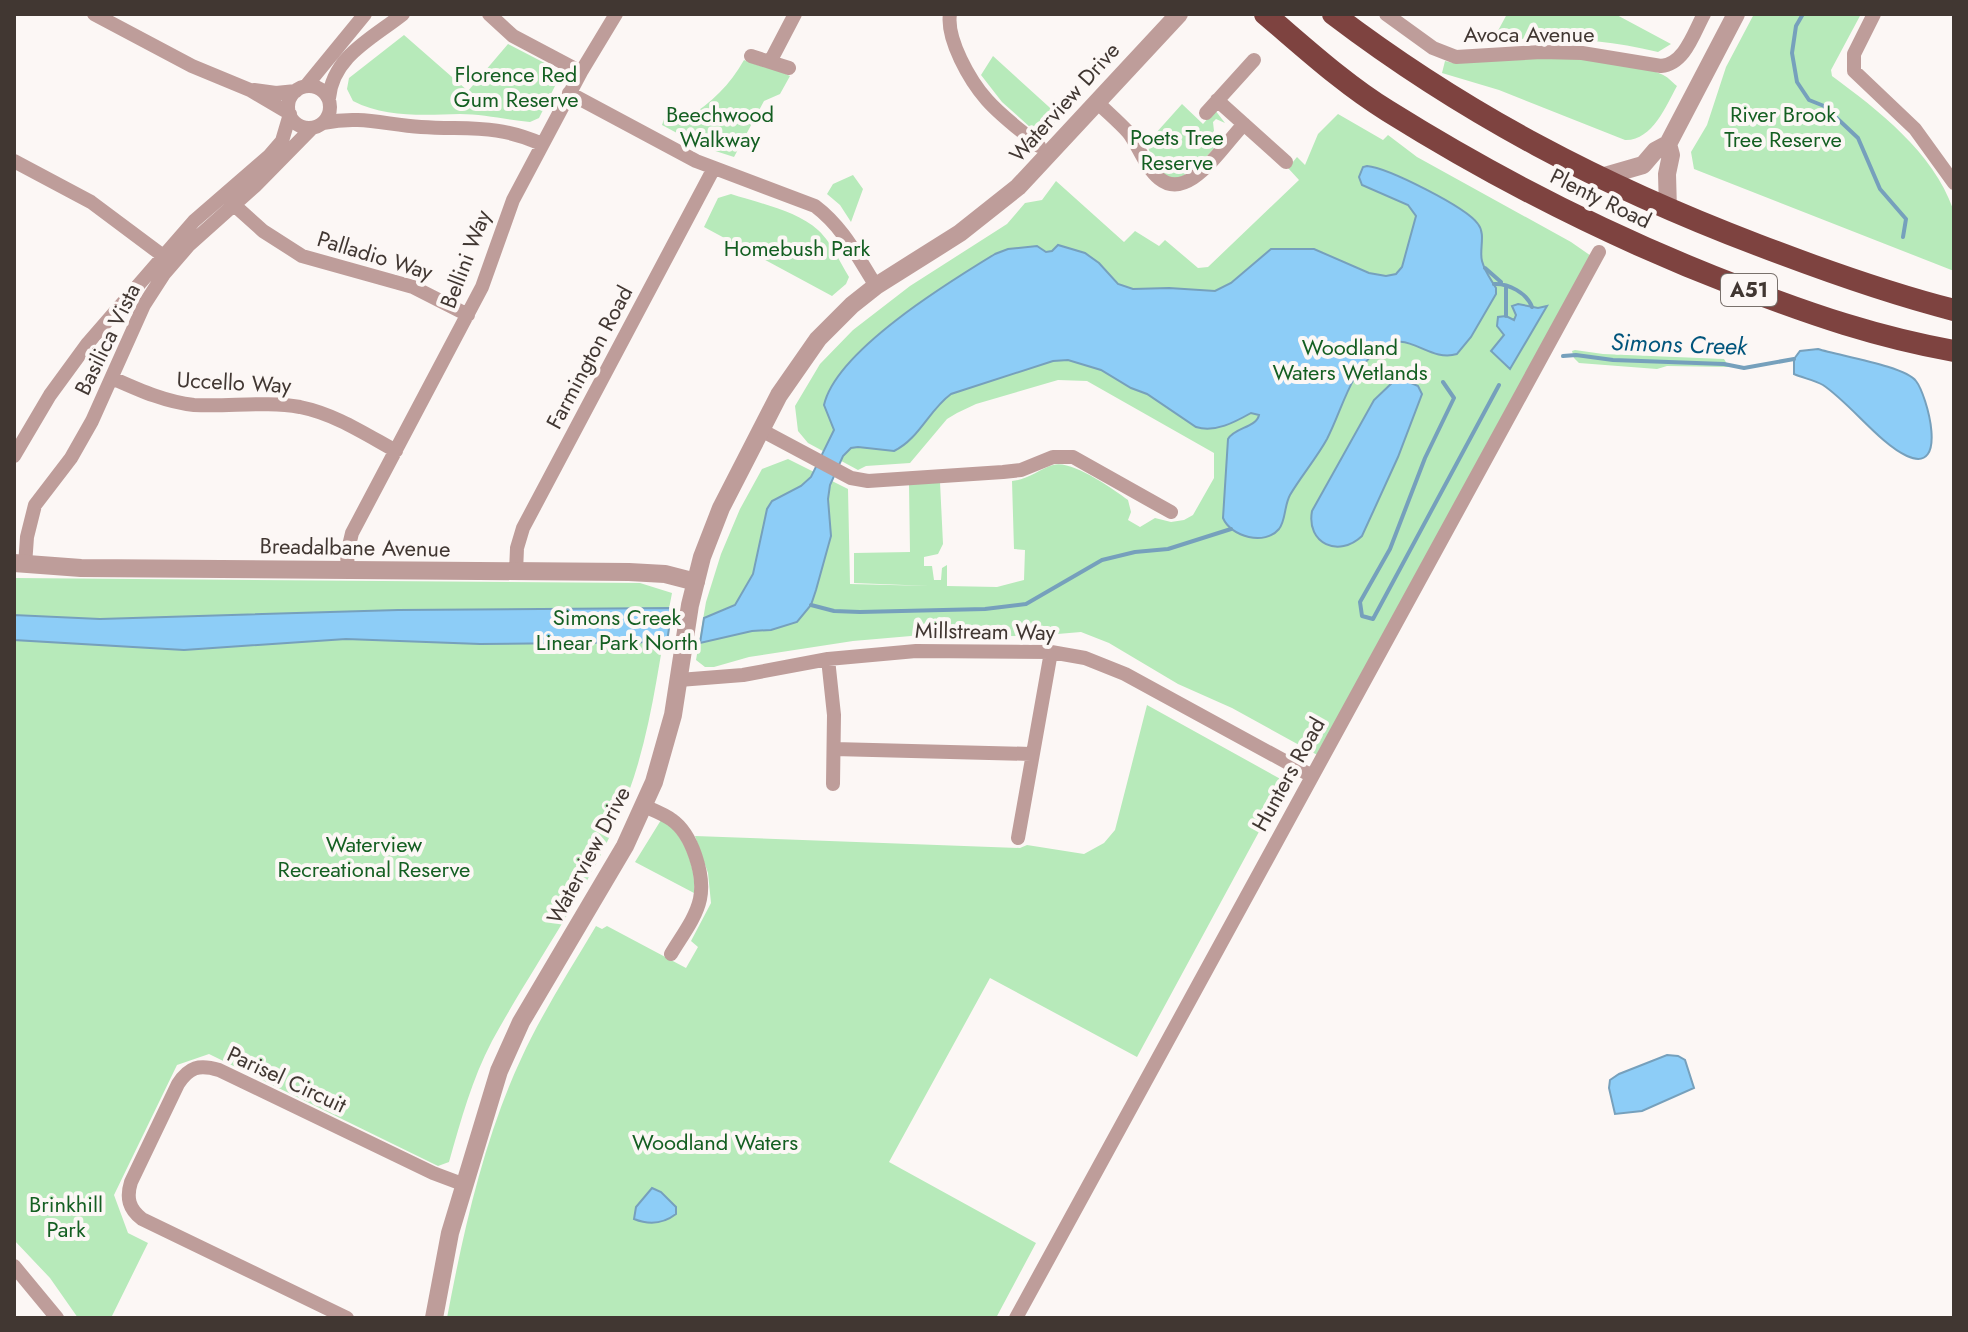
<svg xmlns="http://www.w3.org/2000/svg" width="1968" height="1332" font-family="Jost,sans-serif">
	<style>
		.green { fill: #b7eaba }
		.water { fill: #8dcdf7; stroke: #76a0bc; stroke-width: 2 }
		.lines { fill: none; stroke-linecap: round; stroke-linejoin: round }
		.stream { stroke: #76a0bc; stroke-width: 4 }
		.minor { stroke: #be9d9a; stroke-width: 14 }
		.tertiary { stroke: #be9d9a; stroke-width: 18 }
		.trunk { stroke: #7e4340; stroke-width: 22 }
		.labels { text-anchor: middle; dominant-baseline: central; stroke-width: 8; stroke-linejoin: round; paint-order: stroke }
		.shield { fill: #fcf7f5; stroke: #79716c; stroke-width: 2 }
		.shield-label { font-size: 20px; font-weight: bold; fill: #413732 }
		.street-label { font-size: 22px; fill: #413732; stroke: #fcf7f5 }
		.park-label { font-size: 22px; fill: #145f22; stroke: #fcf7f5 }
		.water-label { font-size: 24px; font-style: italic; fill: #01557c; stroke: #fcf7f5 }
	</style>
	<rect width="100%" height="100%" fill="#fcf7f5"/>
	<!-- green -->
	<path class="green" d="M1507,14H1615L1671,44L1658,52C1598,38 1553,37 1493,40Z
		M1754,14H1861L1831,70L1832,76C1878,110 1933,152 1953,209C1958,222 1954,255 1954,271L1694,169L1691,152L1707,125L1726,67Z
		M404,35L468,91L508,44L562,72L539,118L530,122C508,120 483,114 460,114C425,115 386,118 353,101L347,89L349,78Z
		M993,56L1059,116V118C1050,127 1045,133 1031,128L1002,102L981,75Z
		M1538,58C1569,58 1635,61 1661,74C1667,76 1672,82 1677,86C1666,106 1652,141 1625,140L1499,90L1442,73L1445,61L1453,63Z
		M744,60C759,67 775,68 790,76L780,94L764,101L734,157L703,147L662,125L667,110L687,118C711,103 730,85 744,60Z
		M1182,104L1203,124L1215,110L1225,123L1216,119L1213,122L1214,131L1211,134L1219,143C1190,174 1163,205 1147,143Z
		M1338,114L1383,140L1388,135L1417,157L1571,242L1594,258L1321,757L1232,708L1178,684L1109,643L1081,632L1034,636H911L853,641L749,657L714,667H705L696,660L706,602L721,554L740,509L762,469L788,459L848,489L850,584L930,586L854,583V553L910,552L909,484L940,482L943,544L938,554L924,557V566H932L934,580H941L942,568L947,565V586L997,587L1024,580L1025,550L1014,549L1012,481C1027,480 1040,469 1053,465C1071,459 1113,489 1128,500L1131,512L1128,520L1140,527L1155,518L1171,522L1184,520L1193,515L1214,478V453L1087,381L1058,380L976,404L957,413L947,419L910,463L866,466L858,470L808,443L798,431L795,406L820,364L853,330L910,286L1007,224L1025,203L1042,200L1056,181L1124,242L1135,231L1159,246L1165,240L1198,268L1208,267L1299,180L1288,168L1297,157L1305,165L1318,134Z
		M853,175L863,189L851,222L840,205L827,194L833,184Z
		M731,194C758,203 796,210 818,230C832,243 839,261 849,277L846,284L832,296L704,227L718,198Z
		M1575,350L1603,354L1724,359L1729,367L1667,366L1657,369L1579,363L1574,358L1572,351Z
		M14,578L640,583L672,593C656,673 651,747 616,823C582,899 532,968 492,1041C472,1079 461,1120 449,1162L438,1166L209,1054L177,1065L114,1195L128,1233L148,1243L111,1318H78L50,1278L14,1240Z
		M1147,705L1286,782L1137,1057L990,978L889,1162L1036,1243L996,1318H447C463,1233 484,1138 521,1059C542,1013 570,970 596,926L602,929L607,926L686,968L698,947L691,941L711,903L708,873L695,836L1020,848L1027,845L1084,854L1104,843L1115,830Z
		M661,820C683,830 697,870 694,893L635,862Z"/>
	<!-- water -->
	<path class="water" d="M1367,166C1388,168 1466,207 1478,224C1486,234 1479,250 1482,261C1485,272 1490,278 1496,288V294L1471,337L1457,354C1427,363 1407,326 1378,350C1349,373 1343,408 1327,439C1316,459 1301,476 1290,495C1284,506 1286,520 1279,529C1265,546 1231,537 1223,518L1228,439C1235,427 1256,428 1259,415L1251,413C1235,422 1215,433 1196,427L1147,394L1131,388L1101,370L1068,360L1053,361L951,394C929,410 919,439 894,451L858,447L851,448L843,456L830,485L828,499L831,536L816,590L811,605L797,622L771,630L752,631L700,643L704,618L735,605L753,574L767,509L772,501L801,486L811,477L834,430L824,405C836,351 949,282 995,254L1008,249L1037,246L1046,252L1052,251L1058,245L1085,253L1099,263L1118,284L1133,289L1169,288L1215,291L1231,283L1271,249H1314L1369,273L1386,276L1396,274L1402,267L1416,216L1408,205L1362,185L1359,177L1363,167Z
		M1518,304L1538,308L1547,306L1510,369L1491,351L1504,335L1497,326L1498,317L1506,316L1514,320L1516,315L1512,306Z
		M1818,349C1840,356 1905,366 1916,381C1927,395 1949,475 1907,456C1880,444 1850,403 1823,385C1814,380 1803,378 1794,374V359L1800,351Z
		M1402,379L1418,386L1422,394L1398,457L1362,536C1339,558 1306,544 1312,511L1374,400L1394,381Z
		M672,608L667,642L480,644L346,639L184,650L14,640V615L100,619L398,610Z
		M1667,1055L1678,1056L1685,1060L1694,1088L1642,1111L1615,1114L1609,1088L1610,1080L1619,1074Z
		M652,1188L661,1192L676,1207V1214C663,1224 649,1225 634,1219L636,1207Z"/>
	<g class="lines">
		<!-- stream -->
		<path class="stream" d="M1803,14L1796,26L1792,53L1797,82L1809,100L1824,106L1858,138L1880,189L1906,219L1903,237
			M1485,268L1501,282
			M1494,284C1508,283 1527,293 1532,307
			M1506,286V316
			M1563,356L1576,355L1613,360L1724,364L1744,368L1794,359
			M1443,382L1454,398L1425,458L1390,549L1360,602L1362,616L1373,619L1499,385
			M811,605L834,611L860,612L985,609L1026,604L1102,560L1135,552L1168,549L1231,529"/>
		<!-- minor -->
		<path class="minor" d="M94,14L192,66L250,90L289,113
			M489,14L513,36L581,72
			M950,14C946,39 970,81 987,100C1002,117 1022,131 1039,146
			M1386,14L1433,48L1456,57L1541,52L1582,53L1661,66C1685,64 1694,32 1704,14
			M1874,14L1854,54V71L1915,129L1954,183
			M751,56L789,68
			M771,60L795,14
			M288 107a21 21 0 1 1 42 0a21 21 0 1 1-42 0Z
			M306,86L365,14
			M254,90L276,93L296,91
			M569,93L696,161L815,206C843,227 857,256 876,286
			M329,98C333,56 373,38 403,14
			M1217,100L1286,162
			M1097,102C1107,112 1118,121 1128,132C1142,148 1155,203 1193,178C1212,165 1228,141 1244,124
			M1206,113L1254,60
			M324,123C360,115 386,125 421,127C469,130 497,124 542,144
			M14,161L91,202L162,255
			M233,204L263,231L302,256L413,287L468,315
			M112,378C139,390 165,402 194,405C229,407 265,401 300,407C335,414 365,434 396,451
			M761,430L851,478L868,481L1003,472L1021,470L1053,457H1073L1171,512
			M14,456L50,395L88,343L194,221L269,156L282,141L290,114
			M25,565L27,537L35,505L71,458L92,421L144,305L164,274L189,245L255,186L312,128
			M348,570L347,554L352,533L482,287L513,200L581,72L616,14
			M516,572L517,548L523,528L714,168
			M828,659L834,715L833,784
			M679,680L743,675L828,659L916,651L1051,652L1085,658L1125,674L1312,776
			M834,749L1031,754
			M644,806C653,810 664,814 672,820C692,834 705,875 700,899C696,918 681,937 671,954
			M1018,838L1051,652
			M14,1266L57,1318
			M347,1318L142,1219C129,1209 126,1198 131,1182L178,1084C189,1067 199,1064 219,1070L433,1173L465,1185
			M1016,1318L1599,252"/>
		<!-- tertiary -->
		<path class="tertiary" d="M1668,144L1671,155L1667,174L1668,210
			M1598,178L1643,165L1655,151L1668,144L1736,14
			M14,563L81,568L629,572L665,574L696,582
			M434,1318L450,1233L499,1071L521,1022L625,846L654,782L673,715L690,605L702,557L721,508L779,395L818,339L852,305L876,286L960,233L1018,187L1179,14"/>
		<!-- trunk -->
		<path class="trunk" d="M1265,14C1304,47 1344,84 1388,111C1500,181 1617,240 1740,287C1812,315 1877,337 1954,351
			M1333,14C1466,115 1603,186 1758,245C1823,270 1887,293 1954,310"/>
	</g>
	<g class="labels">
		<!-- shield labels -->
		<rect class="shield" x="1721" y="274" width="56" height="32" rx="6"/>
		<g class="shield-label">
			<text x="1749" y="290">A51</text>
		</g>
		<!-- street labels -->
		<g class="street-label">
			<text x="1529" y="34">Avoca Avenue</text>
			<text transform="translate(1064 102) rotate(-48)">Waterview Drive</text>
			<text transform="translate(1601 198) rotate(26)">Plenty Road</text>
			<text transform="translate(375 255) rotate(17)">Palladio Way</text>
			<text transform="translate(465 259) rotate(-69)">Bellini Way</text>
			<text transform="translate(107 339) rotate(-64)">Basilica Vista</text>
			<text transform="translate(589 357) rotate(-62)">Farmington Road</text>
			<text transform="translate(234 382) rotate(3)">Uccello Way</text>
			<text transform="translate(355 547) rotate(1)">Breadalbane Avenue</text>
			<text transform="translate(985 631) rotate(1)">Millstream Way</text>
			<text transform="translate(1288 774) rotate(-61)">Hunters Road</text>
			<text transform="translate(588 855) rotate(-62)">Waterview Drive</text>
			<text transform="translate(287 1079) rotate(25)">Parisel Circuit</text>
		</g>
		<!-- park labels -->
		<g class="park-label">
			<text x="516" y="74">Florence Red<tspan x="516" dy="25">Gum Reserve</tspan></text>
			<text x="720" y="114">Beechwood<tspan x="720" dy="25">Walkway</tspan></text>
			<text x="1783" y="114">River Brook<tspan x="1783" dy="25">Tree Reserve</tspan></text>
			<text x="1177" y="137">Poets Tree<tspan x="1177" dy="25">Reserve</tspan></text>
			<text x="797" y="248">Homebush Park</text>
			<text x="1350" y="347">Woodland<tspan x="1350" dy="25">Waters Wetlands</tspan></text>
			<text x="617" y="617">Simons Creek<tspan x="617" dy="25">Linear Park North</tspan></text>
			<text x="374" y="844">Waterview<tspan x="374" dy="25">Recreational Reserve</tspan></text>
			<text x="715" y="1142">Woodland Waters</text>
			<text x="66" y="1204">Brinkhill<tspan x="66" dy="25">Park</tspan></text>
		</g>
		<!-- water labels -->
		<g class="water-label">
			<text transform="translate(1679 344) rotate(2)">Simons Creek</text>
		</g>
	</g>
	<!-- border -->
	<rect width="1968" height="1332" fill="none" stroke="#413732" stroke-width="32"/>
</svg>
